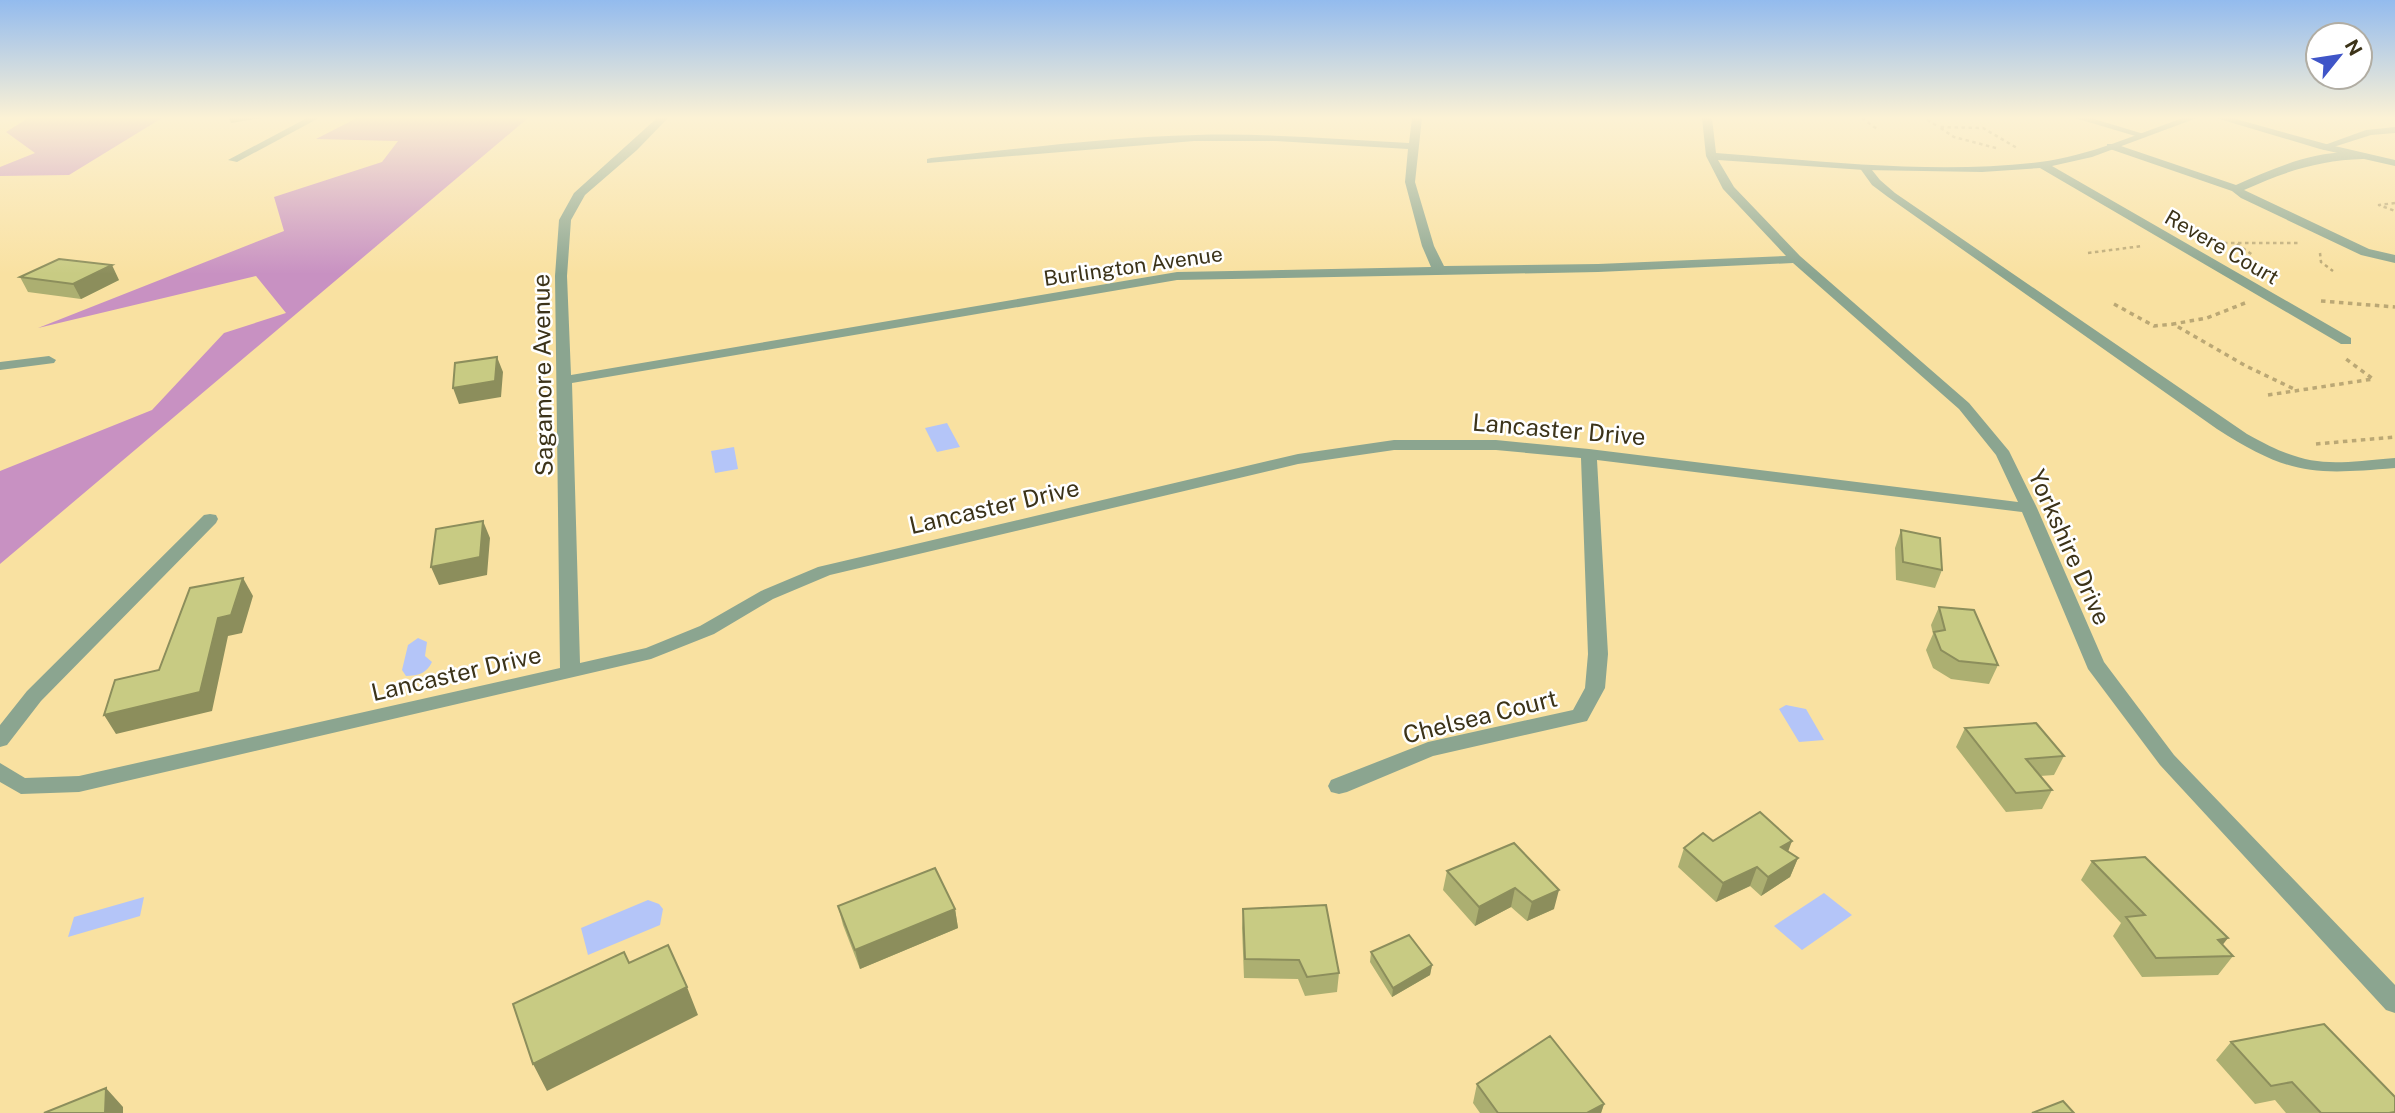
<svg xmlns="http://www.w3.org/2000/svg" width="2395" height="1113" font-family="'Public Sans',sans-serif">
	<style>
		.forest { fill: #c891c2 }
		.water { fill: #b4c5f8 }
		.lines { fill: none; stroke-linecap: round; stroke-linejoin: round }
		.path-far1 { stroke: #bba875; stroke-width: 2.5; stroke-dasharray: 3.5 3.5; stroke-linecap: butt }
		.path { stroke: #bba875; stroke-width: 3.5; stroke-dasharray: 4.5 4.5; stroke-linecap: butt }
		.lane { fill: #8ba590; fill-rule: evenodd }
		.street { fill: #8ba590; fill-rule: evenodd }
		.wall { fill: #acaf71 }
		.shaded-wall { fill: #8c8e5c }
		.building { fill: #c8cb83; stroke: #8c8e5c; stroke-width: 2 }
		.labels { text-anchor: middle; dominant-baseline: central; stroke-width: 5; stroke-linejoin: round; paint-order: stroke }
		.far-street-label { font-size: 21px; fill: #3c3319; stroke: #fff }
		.street-label { font-size: 24px; fill: #3c3319; stroke: #fff }
	</style>
	<rect width="100%" height="100%" fill="#f9e1a1"/>
	<!-- forest -->
	<path class="forest" d="M28,118H162L69,175L0,176V167L35,153L6,132Z
		M357,118H528L0,564V471L152,410L224,333L286,313L256,276L38,328L284,231L274,197L382,162L398,141L316,139Z"/>
	<!-- water -->
	<path class="water" d="M947,423L960,447L937,452L925,428Z
		M734,447L738,469L715,473L711,451Z
		M418,638L427,642L425,656L432,662C427,673 418,676 406,676L402,670L408,645Z
		M1786,705L1806,709L1824,740L1799,742L1779,709Z
		M1824,893L1852,915L1802,950L1774,926Z
		M144,897L140,916L68,937L74,917Z
		M648,900L659,904L663,909L660,925L588,955L581,928Z"/>
	<g class="lines">
		<!-- path-far1 -->
		<path class="path-far1" d="M1862,118L1877,129
			M1927,120L1939,127
			M1996,148L1954,137L1939,127L1983,128L2017,148
			M2395,203L2379,205L2395,211
			M2217,243H2299
			M2237,244L2254,256
			M2088,253L2142,246
			M2320,253L2321,262L2333,271"/>
		<!-- path -->
		<path class="path" d="M2321,301L2395,307
			M2245,303L2207,318L2173,324L2246,366L2294,389
			M2114,304L2154,326L2173,324
			M2268,395L2373,379L2346,359
			M2316,444L2395,437"/>
		<!-- lane -->
		<path class="lane" d="M2075,118H2091L2147,135L2142,138Z
			M2395,127V133L2371,135L2324,150L2319,147L2366,130Z
			M2107,144H2115L2236,185C2275,168 2322,146 2367,154V158L2363,159C2319,160 2284,172 2244,190L2369,249L2395,255V263L2361,255L2241,198L2232,191L2107,148Z
			M1860,165H1868L1880,180L1895,193L2247,434C2309,469 2327,464 2395,458V468C2312,475 2289,475 2217,429L1888,197L1872,185L1859,167Z"/>
		<!-- street -->
		<path class="street" d="M307,118H319L237,162L228,160Z
			M657,118H668L637,150L585,195L571,220L567,276L571,375L1177,272L1431,267L1422,246L1405,182L1408,149L1276,141H1194L927,163V159L931,158C1019,149 1108,137 1196,135C1267,133 1338,139 1409,143L1412,118H1422L1415,182L1434,246L1444,266L1598,264L1786,256L1723,189L1706,156L1702,118H1712L1716,153C1823,161 1934,175 2040,162C2089,156 2137,134 2183,118H2197L2092,157L2052,166L2351,338V344H2341L2040,168L1982,172L1864,170L1718,160L1734,187L1800,256L1969,403L2009,451L2037,508L2104,662L2174,755L2395,985V1013L2386,1010L2160,765L2088,669L2022,512L1597,460L1608,654L1605,688L1587,721L1433,756L1347,792L1339,794L1331,792L1328,786L1331,780L1428,742L1573,710L1585,688L1588,654L1581,458L1496,450H1394L1298,464L830,575L773,599L714,634L651,659L79,792L21,794L0,782V763L25,778L79,776L560,668L555,276L559,220L574,193ZM1793,263L1959,409L1996,455L2018,502L1589,449L1496,440H1394L1298,454L818,567L761,591L700,626L646,648L580,663L572,383L1177,280L1598,272Z
			M2216,118H2232L2326,144L2395,160V166L2320,149Z
			M49,356L56,360L54,363L0,370V362Z
			M210,514L216,515L218,519L216,523L41,701L7,745L0,747V725L27,691L204,515Z"/>
	</g>
	<!-- wall -->
	<path class="wall" d="M20,277L119,280L81,299L28,292Z
		M1901,530L1942,570L1935,588L1896,580L1895,548Z
		M1939,607L1998,665L1989,684L1951,679L1933,668L1926,650L1933,634L1931,625Z
		M1965,728L2064,756L2054,775L2040,776L2052,790L2042,809L2006,812L1956,747Z
		M1713,841L1788,851L1798,858L1790,877L1761,896L1750,886L1716,902L1678,867L1684,848Z
		M1514,843L1554,909L1527,921L1511,907L1475,926L1443,890L1447,871Z
		M2092,861L2222,945L2233,956L2218,975L2142,977L2113,936L2121,923L2081,880Z
		M838,906L955,909L958,928L860,969L843,925Z
		M1243,909L1339,973L1337,992L1305,996L1298,979L1244,978L1242,928Z
		M1371,952L1432,965L1430,975L1392,997L1370,962Z
		M2231,1042L2395,1097V1113H2286L2275,1100L2255,1104L2216,1060Z
		M1477,1084L1604,1104L1601,1113H1480L1473,1103Z"/>
	<!-- shaded-wall -->
	<path class="shaded-wall" d="M229,118H261L231,123Z
		M112,265L119,280L81,299L73,284Z
		M497,357L503,372L501,397L459,404L453,388Z
		M483,521L490,538L487,575L439,585L431,567Z
		M243,578L253,596L242,633L228,636L212,711L116,734L104,715L200,692L218,618Z
		M1792,841L1785,860L1781,847Z
		M1798,858L1790,877L1761,896L1768,877Z
		M1757,867L1750,886L1716,902L1723,883Z
		M1515,888L1511,907L1475,926L1479,907Z
		M1559,890L1554,909L1527,921L1532,902Z
		M955,909L958,928L860,969L855,950Z
		M2228,938L2214,956L2218,940Z
		M1432,965L1430,975L1392,997L1393,988Z
		M687,987L698,1015L547,1091L533,1064Z
		M106,1088L123,1107V1113H105Z
		M1604,1104L1601,1113H1587Z"/>
	<!-- building -->
	<path class="building" d="M59,259L112,265L73,284L20,277Z
		M497,357L495,381L453,388L455,363Z
		M483,521L480,557L431,567L436,529Z
		M1901,530L1940,538L1942,570L1903,562Z
		M243,578L231,615L218,618L200,692L104,715L115,680L159,670L190,588Z
		M1939,607L1974,610L1998,665L1959,661L1941,650L1934,632L1945,630Z
		M2036,723L2064,756L2026,759L2052,790L2016,793L1965,728Z
		M1760,812L1792,841L1781,847L1798,858L1768,877L1757,867L1723,883L1684,848L1703,833L1713,841Z
		M1514,843L1559,890L1532,902L1515,888L1479,907L1447,871Z
		M2145,857L2228,938L2218,940L2233,956L2156,958L2126,917L2145,915L2092,861Z
		M935,868L955,909L855,950L838,906Z
		M1326,905L1339,973L1307,977L1299,960L1245,959L1243,909Z
		M1409,935L1432,965L1393,988L1371,952Z
		M668,945L687,987L533,1064L513,1004L624,952L629,963Z
		M2324,1024L2395,1097V1112L2389,1113H2321L2292,1082L2271,1086L2231,1042Z
		M1550,1036L1604,1104L1587,1113H1498L1477,1084Z
		M106,1088L105,1113H44Z
		M2063,1101L2074,1113H2032Z"/>
	<!-- sky -->
	<linearGradient id="sky" x2="0" y2="1"><stop stop-color="#93bbee"/><stop offset="0.43" stop-color="#fcf2d5"/><stop offset="1" stop-color="#fcf2d5" stop-opacity="0"/></linearGradient>
	<rect width="2395" height="274" fill="url(#sky)"/>
	<g class="labels">
		<!-- far-street labels -->
		<g class="far-street-label">
			<text transform="translate(2222 247) rotate(30)">Revere Court</text>
			<text transform="translate(1133 266) rotate(-8)">Burlington Avenue</text>
		</g>
		<!-- street labels -->
		<g class="street-label">
			<text transform="translate(542 375) rotate(-91)">Sagamore Avenue</text>
			<text transform="translate(1559 429) rotate(5)">Lancaster Drive</text>
			<text transform="translate(994 506) rotate(-13)">Lancaster Drive</text>
			<text transform="translate(2070 547) rotate(66)">Yorkshire Drive</text>
			<text transform="translate(456 673) rotate(-13)">Lancaster Drive</text>
			<text transform="translate(1480 716) rotate(-14)">Chelsea Court</text>
		</g>
	</g>
	<!-- north arrow -->
	<g transform="translate(2339 56) rotate(60)"><circle r="33" fill="#ffffff" stroke="#b1ada3" stroke-width="2"/>
	<path d="M0-5L12 26L0 18L-12 26Z" fill="#3f55c8"/>
	<text y="-10" font-size="19" font-weight="bold" text-anchor="middle" fill="#3c3319">N</text>
	</g>
</svg>
